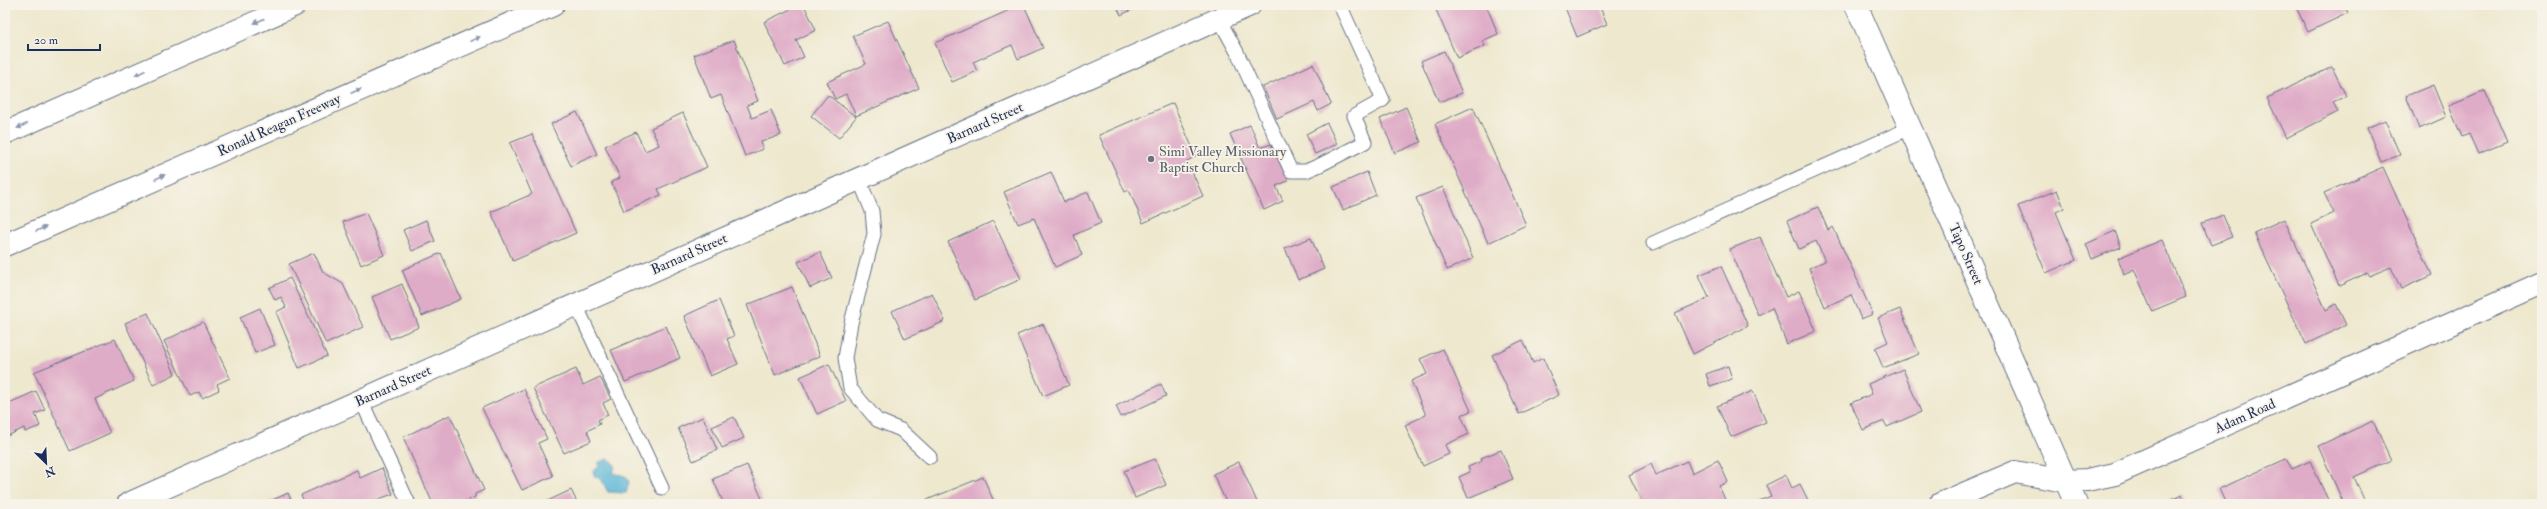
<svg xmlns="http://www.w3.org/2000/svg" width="2547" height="509" font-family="'IM FELL Double Pica',serif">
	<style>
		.water { fill: #59b5d7; stroke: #3a729a }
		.building { fill: #dfacc7 }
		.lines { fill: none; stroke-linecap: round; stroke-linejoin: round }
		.lane-casing { stroke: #657085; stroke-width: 15 }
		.street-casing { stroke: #657085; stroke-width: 24 }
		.secondary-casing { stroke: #657085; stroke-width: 24 }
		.highway-casing { stroke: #657085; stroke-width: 24 }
		.lane { stroke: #fff; stroke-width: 13 }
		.street { stroke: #fff; stroke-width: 22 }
		.secondary { stroke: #fff; stroke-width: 22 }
		.highway { stroke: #fff; stroke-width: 22 }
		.oneway { fill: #8d97ae }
		.worship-dot { fill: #6b7280; stroke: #f7f3e8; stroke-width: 1.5 }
		.labels { text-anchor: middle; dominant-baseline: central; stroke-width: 3.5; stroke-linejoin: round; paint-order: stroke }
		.street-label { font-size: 14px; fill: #1b2f5e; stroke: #f7f3e8 }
		.worship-label { font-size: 14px; fill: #5b616d; stroke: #f7f3e8; text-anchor: start }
	</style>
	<rect width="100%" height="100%" fill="#f7f3e8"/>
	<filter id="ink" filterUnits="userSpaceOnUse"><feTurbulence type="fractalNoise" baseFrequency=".025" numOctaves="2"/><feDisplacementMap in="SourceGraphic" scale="8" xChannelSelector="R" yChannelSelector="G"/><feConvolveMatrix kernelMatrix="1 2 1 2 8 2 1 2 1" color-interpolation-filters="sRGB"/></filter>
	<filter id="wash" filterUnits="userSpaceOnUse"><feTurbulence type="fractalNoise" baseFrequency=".012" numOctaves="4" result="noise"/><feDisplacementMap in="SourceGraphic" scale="16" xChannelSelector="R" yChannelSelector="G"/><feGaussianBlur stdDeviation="0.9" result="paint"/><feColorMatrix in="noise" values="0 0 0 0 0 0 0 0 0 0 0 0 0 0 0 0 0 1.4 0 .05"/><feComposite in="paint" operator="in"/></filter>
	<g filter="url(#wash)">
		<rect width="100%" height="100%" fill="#eee8ce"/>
		<!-- water -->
		<path class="water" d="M608,459L613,462L615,466L613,473L625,476L629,482L626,493L608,492L601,479L595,477L593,472L599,466V462Z"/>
		<g id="blocks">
			<!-- building -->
			<path class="building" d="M799,5H804L816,30L796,40L804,57L785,66L764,22Z
				M1021,5H1024L1043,48L1018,59L1012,45L973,62L977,71L952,82L935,43Z
				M1116,5H1142L1121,15Z
				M1434,5H1486L1498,34L1482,41L1485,46L1457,58Z
				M1564,5H1599L1607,24L1577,37Z
				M2295,5H2344L2348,13L2308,32Z
				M888,21L919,88L856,116L846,94L835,99L827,82L866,64L853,36Z
				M734,40L758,101L747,105L752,118L771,110L781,135L761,142L763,149L745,156L721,95L711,99L694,55Z
				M1444,51L1462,93L1439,102L1421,61Z
				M1313,64L1331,104L1318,111L1314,102L1277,119L1263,87Z
				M2332,67L2346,96L2333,102L2338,112L2286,138L2267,98Z
				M2433,85L2446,117L2419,129L2406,96Z
				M2485,91L2507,142L2478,154L2469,134L2462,137L2449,106Z
				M828,95L856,117L839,138L811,116Z
				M1173,103L1196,156L1187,161L1203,196L1143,223L1129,190L1125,192L1099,135Z
				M1406,107L1421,142L1395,153L1380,119Z
				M1473,107L1526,225L1488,243L1435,124Z
				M577,112L597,154L571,166L551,124Z
				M683,113L707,167L658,189L661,195L624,211L611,182L620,178L605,146L636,132L645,151L659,145L651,128Z
				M2385,120L2400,155L2381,162L2367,128Z
				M1327,123L1337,144L1315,154L1306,134Z
				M1250,125L1260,148L1271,144L1288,181L1276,186L1283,201L1264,210L1230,134Z
				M532,134L576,233L513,261L491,212L532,194L510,143Z
				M2383,167L2432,275L2401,289L2391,267L2369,276L2367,273L2339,286L2311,224L2334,213L2324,193Z
				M1051,172L1064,202L1088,192L1101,223L1074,235L1082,255L1055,267L1034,218L1018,224L1004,192Z
				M1367,172L1376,195L1343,210L1333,187Z
				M1443,187L1473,258L1447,270L1416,198Z
				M2057,190L2064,208L2056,212L2076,260L2046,273L2018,206Z
				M1818,207L1828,230L1833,227L1873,314L1861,319L1851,295L1825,307L1809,268L1825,261L1816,241L1799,249L1787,221Z
				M366,213L384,255L361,265L343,222Z
				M2223,215L2232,237L2211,245L2202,223Z
				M2284,219L2326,310L2336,304L2346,325L2306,344L2254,233Z
				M426,220L435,241L412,251L403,230Z
				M993,221L1021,279L975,300L948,242Z
				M2115,231L2121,247L2092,259L2086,244Z
				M1760,237L1786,297L1799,291L1816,331L1787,344L1772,308L1758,315L1730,249Z
				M1311,238L1324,269L1298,280L1285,248Z
				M2162,240L2186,297L2152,311L2134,269L2124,274L2118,258Z
				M820,252L832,278L810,288L798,262Z
				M314,253L323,272L343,284L363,327L326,344L289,264Z
				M441,253L461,299L422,316L402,270Z
				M1721,266L1748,326L1693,354L1675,313L1709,298L1699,275Z
				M290,278L327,356L299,368L276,312L286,307L281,297L275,300L269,288Z
				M402,284L419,327L390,339L372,297Z
				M792,287L820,356L775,375L747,305Z
				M932,293L945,321L905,339L892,311Z
				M719,300L734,336L727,339L738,364L710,376L684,316Z
				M260,308L275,345L255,353L240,317Z
				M1900,309L1919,354L1883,368L1875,348L1888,342L1878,318Z
				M148,313L175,374L153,385L125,323Z
				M203,322L230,378L217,384L219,390L202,398L199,392L190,396L164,341Z
				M1043,324L1069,385L1043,396L1017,335Z
				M666,326L680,358L625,382L611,350Z
				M115,339L134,381L95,399L110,433L70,451L34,372Z
				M1523,340L1533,363L1543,358L1559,395L1519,414L1492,355Z
				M1443,349L1471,411L1461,415L1469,434L1445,445L1449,454L1423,466L1405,425L1426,415L1411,381L1427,374L1420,359Z
				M829,364L846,401L817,414L800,377Z
				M1728,366L1732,379L1710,386L1706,374Z
				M576,369L583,385L600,377L611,399L603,403L608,415L598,420L600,424L587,431L591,441L564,453L533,388Z
				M1903,369L1921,412L1887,427L1884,421L1863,430L1851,403L1872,394L1868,384Z
				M1161,384L1166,396L1121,417L1116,406Z
				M524,389L547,439L538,443L553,476L522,490L482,408Z
				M36,391L45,410L35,414L40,426L25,432L24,428L5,437V405Z
				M1753,391L1766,422L1731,437L1717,406Z
				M450,415L484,490L475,494V497L460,504H433L403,437Z
				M703,417L717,450L693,461L678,428Z
				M734,417L744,438L722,448L712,427Z
				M2373,421L2391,460L2354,477L2366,504H2344L2318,446Z
				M1501,450L1513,479L1468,498L1459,477L1470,472L1468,467L1482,461L1481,458Z
				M1155,459L1166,485L1135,498L1124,471Z
				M2286,459L2292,469L2310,461L2330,504H2226L2219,489Z
				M1718,460L1728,482L1719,486L1727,504H1643L1629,475L1651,464L1656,475L1687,461L1692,473Z
				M1239,462L1258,504H1227L1213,474Z
				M747,465L763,501L756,504H724L713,479Z
				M382,468L393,494L376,500L378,504H305L301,495L357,470L360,478Z
				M1786,475L1792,488L1800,484L1809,502L1761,504L1759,501L1771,496L1766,485Z
				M983,477L995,504H917Z
				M571,490L578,504H541Z
				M288,493L293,504H264Z
				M2182,495L2186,504H2162Z
				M654,500L656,504H644Z"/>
		</g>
	</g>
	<g filter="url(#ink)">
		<use href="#blocks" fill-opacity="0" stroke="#657085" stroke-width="1"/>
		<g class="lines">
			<defs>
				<path id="lane" d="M1219,19L1237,52L1291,171H1306L1320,165L1365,142L1354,116L1383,100L1340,5
					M859,179L872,211L874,234L851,323L845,358L850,388L877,420L901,430L930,457
					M1653,243L1910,128
					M576,305L662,488
					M361,400L409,504"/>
				<path id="street" d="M128,504L1250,5
					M1940,504L2015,472L2065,481L2087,480L2115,474L2542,283"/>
				<path id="secondary" d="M1856,5L2076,504"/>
				<path id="highway" d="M5,133L295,5
					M5,245L553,5"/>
			</defs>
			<!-- lane casing -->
			<use href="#lane" class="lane-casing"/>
			<!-- street casing -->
			<use href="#street" class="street-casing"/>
			<!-- secondary casing -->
			<use href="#secondary" class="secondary-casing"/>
			<!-- highway casing -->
			<use href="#highway" class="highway-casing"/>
			<!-- lane -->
			<use href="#lane" class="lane"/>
			<!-- street -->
			<use href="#street" class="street"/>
			<!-- secondary -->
			<use href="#secondary" class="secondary"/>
			<!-- highway -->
			<use href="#highway" class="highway"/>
		</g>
		<!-- one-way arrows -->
		<defs><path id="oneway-solid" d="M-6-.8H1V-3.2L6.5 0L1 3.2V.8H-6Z"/></defs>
		<g class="oneway">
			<use href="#oneway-solid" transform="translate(259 21) rotate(156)"/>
			<use href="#oneway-solid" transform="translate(475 39) rotate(-24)"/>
			<use href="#oneway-solid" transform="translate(140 73) rotate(156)"/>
			<use href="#oneway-solid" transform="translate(356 91) rotate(-24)"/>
			<use href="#oneway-solid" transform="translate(22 126) rotate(156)"/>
			<use href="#oneway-solid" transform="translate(160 177) rotate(-24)"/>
			<use href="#oneway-solid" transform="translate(41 229) rotate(-24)"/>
		</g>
	</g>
	<!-- markers -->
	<circle class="worship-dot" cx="1151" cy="159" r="4"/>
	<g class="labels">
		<!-- street labels -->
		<g class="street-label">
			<text transform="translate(985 123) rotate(-24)">Barnard Street</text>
			<text transform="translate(279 125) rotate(-24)">Ronald Reagan Freeway</text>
			<text transform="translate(689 254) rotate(-24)">Barnard Street</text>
			<text transform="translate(1966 254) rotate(66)">Tapo Street</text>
			<text transform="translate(393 386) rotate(-24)">Barnard Street</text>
			<text transform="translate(2245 416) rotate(-24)">Adam Road</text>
		</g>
		<!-- worship labels -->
		<g class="worship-label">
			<text x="1159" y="151">Simi Valley Missionary<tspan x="1159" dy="16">Baptist Church</tspan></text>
		</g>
	</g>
	<!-- margin -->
	<rect width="2547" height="509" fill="none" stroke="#f7f3e8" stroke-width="20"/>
	<!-- north arrow -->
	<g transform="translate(46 463) rotate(156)" stroke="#f7f3e8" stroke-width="3" paint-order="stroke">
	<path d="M0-3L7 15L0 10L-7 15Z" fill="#1b2f5e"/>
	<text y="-6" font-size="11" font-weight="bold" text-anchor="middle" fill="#1b2f5e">N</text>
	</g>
	<!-- scale -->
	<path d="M28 44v6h72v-6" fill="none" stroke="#1b2f5e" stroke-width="2"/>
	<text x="34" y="44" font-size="12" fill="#1b2f5e" stroke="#f7f3e8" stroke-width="3" paint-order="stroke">20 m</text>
</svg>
